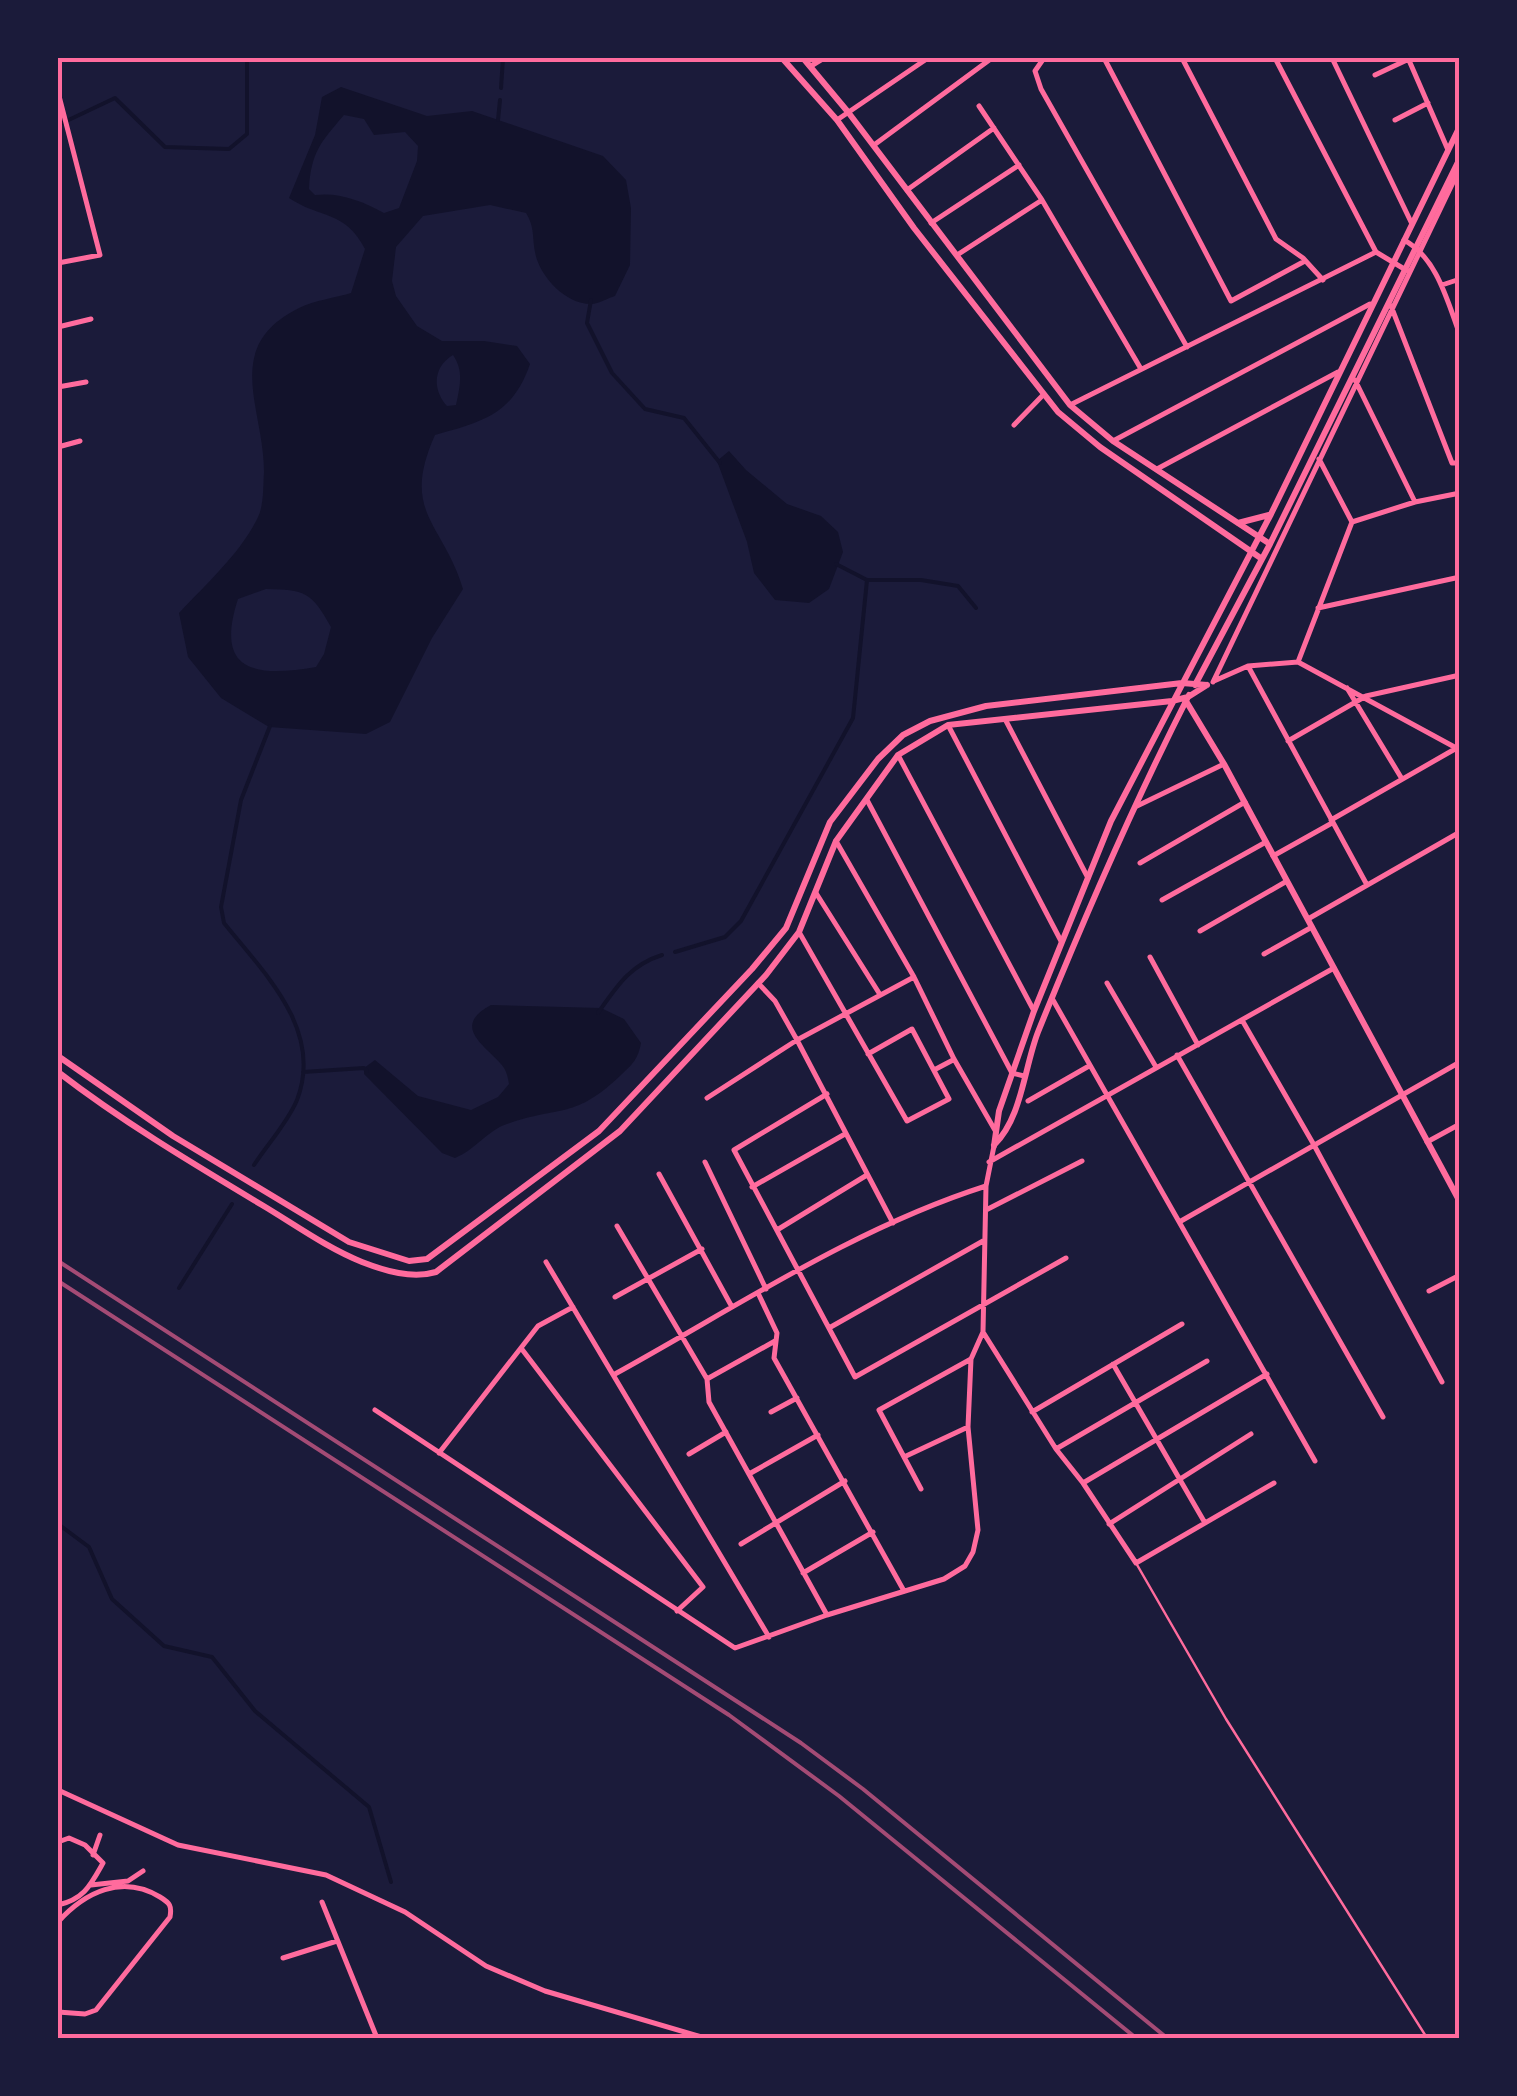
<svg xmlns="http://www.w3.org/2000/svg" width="1517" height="2096" font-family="Jost,sans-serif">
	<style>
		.water { fill: #12122b; fill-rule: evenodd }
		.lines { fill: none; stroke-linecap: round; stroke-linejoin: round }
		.stream { stroke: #12122b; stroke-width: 4 }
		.service { stroke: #ff6b9d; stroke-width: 2.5 }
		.minor { stroke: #ff6b9d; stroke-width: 5 }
		.tertiary { stroke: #ff6b9d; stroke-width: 6 }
		.rail { stroke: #a44b75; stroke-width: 4 }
		.neatline { fill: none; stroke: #ff6b9d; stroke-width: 4 }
	</style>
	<rect width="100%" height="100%" fill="#1b1b3a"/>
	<!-- water -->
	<path class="water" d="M341,87L427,116L472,111L603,156L626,180L631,208L630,265L615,296C608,298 598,304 592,304C566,305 539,276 535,252C532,236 535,228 526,213L490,205L423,216L396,247L392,281L396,296L417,326L442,341H484L517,346L530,364C513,414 483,422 435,435C400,513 443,522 463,589L432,638L390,722L366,734L269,727L221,698L188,657L179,613C206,584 241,553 258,517C264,505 263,486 264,472C264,407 221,347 299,308C315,300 335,298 351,293L365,249C345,210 320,219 289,198L315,135L322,97ZM344,115L364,119L374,135L405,132L418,146L417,161L399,208L384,213C362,201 340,192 315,195L309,189C311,152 321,142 344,115ZM453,355C464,371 460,386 456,405L447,406C432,389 433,367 453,355ZM266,589C305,590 311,591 331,627L324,654L316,667C256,677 214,673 238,599Z
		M729,451L746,470L787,504L821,516L838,532L843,552L829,589L809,603L775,600L754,573L747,542L717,461Z
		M491,1005L601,1008L624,1019L641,1043C638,1059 633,1064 621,1075C574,1120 561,1105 507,1124C488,1130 475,1150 455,1158L442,1153L364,1074V1068L375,1060L418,1096L471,1110L498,1097L509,1084C508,1078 507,1073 504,1068C490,1048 448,1028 491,1005Z"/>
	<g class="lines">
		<!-- stream -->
		<path class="stream" d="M501,88L503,58
			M498,120L500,100
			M58,125L115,98L165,147L229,149L247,134V58
			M591,300L587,323L612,373L645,409L684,418L720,463
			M836,564L867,580H921L958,586L976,608
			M675,952L725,937L741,921L853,718L867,580
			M598,1013C617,986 630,965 662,955
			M303,1072L364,1068L367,1071
			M254,1165C267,1145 288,1122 297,1100C324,1030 264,973 224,923L221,907L241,800L270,726
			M179,1288L232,1204
			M58,1524L89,1547L112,1599L164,1646L212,1657L255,1711L369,1807L391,1882"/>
		<!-- service -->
		<path class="service" d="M1136,1563L1226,1719L1427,2038"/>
		<!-- minor -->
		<path class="minor" d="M1044,58L1035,71L1041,89L1187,347
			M1104,58L1231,301L1305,261
			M1182,58L1276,239L1303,258L1323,280
			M1275,58L1376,252
			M1332,58L1412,224
			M1408,58L1448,150
			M811,66L824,58
			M1375,75L1409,59
			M58,92L100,255L58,263
			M979,106L1042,200L1141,369
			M837,120L928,58
			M1395,120L1428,103
			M874,145L992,58
			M907,190L994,128
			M931,223L1019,165
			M1404,240C1437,258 1447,300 1460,335
			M957,255L1042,200
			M1442,285L1460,279
			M1391,306L1452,463H1460
			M58,327L91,319
			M1355,380L1415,502
			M58,387L86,382
			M1070,405L1376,252L1406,270
			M1014,425L1044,394
			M1113,441L1370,304
			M58,447L80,441
			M1319,459L1352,522
			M1157,469L1338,372
			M1318,608L1460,577
			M1298,662L1352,522L1415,502L1460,493
			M1248,666L1367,885
			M1214,681L1248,666L1298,662L1460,750
			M1213,682L1460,168
			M1347,688L1402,779
			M1005,719L1088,878
			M948,725L1061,941
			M1288,741L1366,696L1460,675
			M898,755L1034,1011
			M867,800L1012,1073L1024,1076
			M1137,806L1224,764
			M1331,820L1455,749
			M836,841L914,977L954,1059L996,1132
			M1273,856L1332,823
			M1140,863L1245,802
			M816,893L879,993
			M1162,900L1266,842
			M1308,919L1460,832
			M1200,931L1287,881
			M799,932L907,1121L949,1099L912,1029L868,1054
			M1264,954L1312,927
			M1150,957L1198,1045
			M758,983L775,1001L797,1040L893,1223
			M1107,983L1156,1067
			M1053,1000L1315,1461
			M1242,1020L1314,1145L1442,1382
			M1177,1055L1383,1417
			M934,1070L953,1060
			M827,1094L734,1150L855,1377L1066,1258
			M707,1098L797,1040L914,977
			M1028,1101L1089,1066
			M1427,1142L1460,1124
			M994,1146L986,1186L983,1332L1056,1449L1083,1483L1136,1563L1274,1483
			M705,1162L766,1289
			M989,1162L1334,968
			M659,1174L732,1307
			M752,1187L845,1134
			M986,1210L1082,1161
			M1181,1221L1460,1062
			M617,1226L707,1379L709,1402L827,1615
			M777,1230L867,1175
			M546,1262L769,1637
			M1429,1291L1460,1275
			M758,1293L777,1333L774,1358L904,1591
			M615,1297L702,1249
			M829,1328L983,1241
			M521,1348L703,1587L677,1611
			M1113,1364L1205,1523
			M615,1374C735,1308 854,1228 986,1186
			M707,1379L775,1341
			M375,1410L735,1648L827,1615L944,1579L965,1566L973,1552L978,1530L968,1427L971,1359L983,1332
			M771,1412L797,1398
			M1032,1412L1182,1324
			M968,1427L904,1457L879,1410L971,1359
			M1056,1449L1207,1361
			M439,1453L538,1326L573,1307
			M689,1454L726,1432
			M904,1457L921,1489
			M749,1474L818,1435
			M1083,1483L1267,1374
			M1109,1524L1251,1434
			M741,1544L845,1481
			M803,1573L873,1532
			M58,1790L178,1845L326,1875L405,1912L486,1966L545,1991L705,2038
			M58,1842L69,1838L85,1845L103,1863C90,1886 84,1899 58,1905
			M93,1855L100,1835
			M91,1885L128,1881L143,1871
			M322,1902L377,2038
			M58,1922C85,1892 122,1874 160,1897C170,1903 172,1906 170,1917L96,2010L85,2014L58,2012
			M283,1958L337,1941"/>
		<!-- tertiary -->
		<path class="tertiary" d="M782,58L837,120L914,228L1058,412L1100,447L1262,559
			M803,58L848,112L1070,405L1113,441L1270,544
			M1238,523L1269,515
			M1195,685L1270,544L1460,158
			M1186,701L1224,764L1460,1202
			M58,1056L173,1136L349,1242L409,1261L427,1259L599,1131L752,969L786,928L830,822L878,759L903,735L930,721L986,706L1182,683L1207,685
			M58,1072C123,1122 192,1163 262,1205C294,1224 327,1248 362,1262C385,1271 412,1279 436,1272L620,1131L766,975L799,932L836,841L898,755L948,725L1172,701L1188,697L1207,685
			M994,1145C1022,1118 1024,1068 1038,1032C1084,918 1133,805 1189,695
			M994,1146L999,1111L1034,1011L1111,821L1271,514L1460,126"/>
		<!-- rail -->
		<path class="rail" d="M58,1261L801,1743L863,1789L1167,2038
			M58,1281L729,1715L839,1796L1136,2038"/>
	</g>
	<!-- border -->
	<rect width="1517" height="2096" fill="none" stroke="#1b1b3a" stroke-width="120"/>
	<rect x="60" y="60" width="1397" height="1976" class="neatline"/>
</svg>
